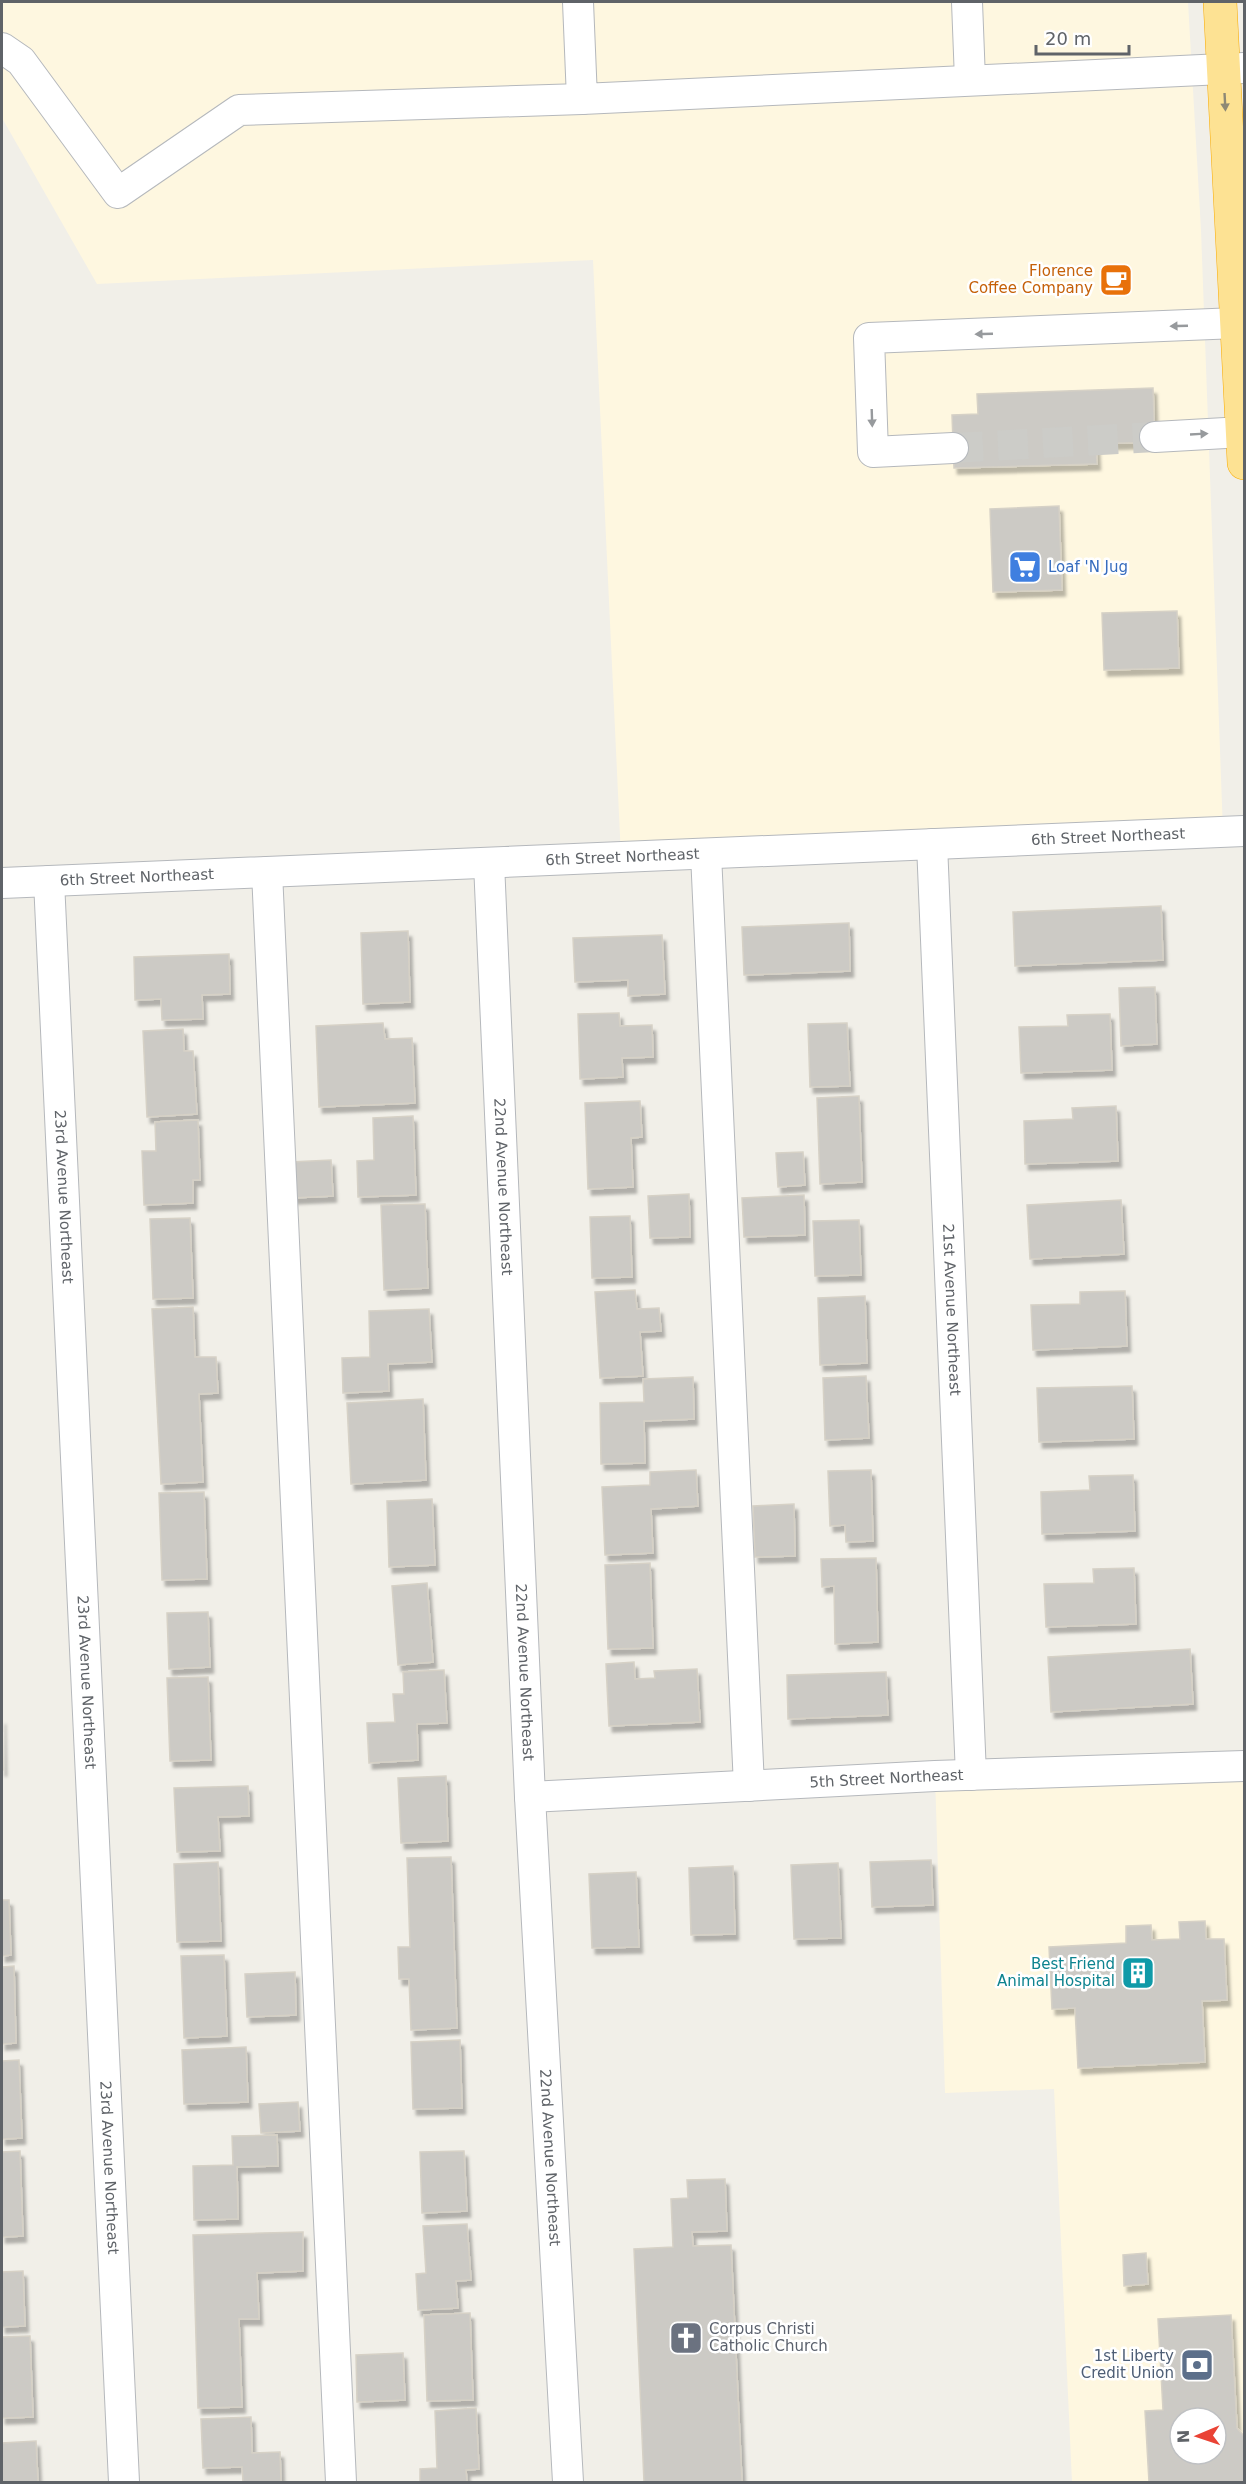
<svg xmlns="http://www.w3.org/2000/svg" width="1246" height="2484" font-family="'DejaVu Sans',sans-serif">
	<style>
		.commercial { fill: #fef7e0; fill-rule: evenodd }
		.building { fill: #cccac5; stroke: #d6d1c6; stroke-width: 1.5; fill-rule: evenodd; filter: url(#shadow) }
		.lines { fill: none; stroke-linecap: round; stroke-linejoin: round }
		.minor-tunnel { stroke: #ccccc8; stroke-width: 30; stroke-dasharray: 30 15; stroke-linecap: butt }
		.minor-casing { stroke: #b5b8bc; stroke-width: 32 }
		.highway-casing { stroke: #f9ab00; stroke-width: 34 }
		.minor { stroke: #fff; stroke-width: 30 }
		.highway { stroke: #fde293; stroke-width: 33 }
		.oneway { fill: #8e8975 }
		.oneway2 { fill: #979a9d }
		.labels { text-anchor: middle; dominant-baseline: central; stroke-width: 5; stroke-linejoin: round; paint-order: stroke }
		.food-label { font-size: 15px; fill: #c56008; stroke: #fff; text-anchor: end }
		.shop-label { font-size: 15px; fill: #366cbe; stroke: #fff; text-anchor: start }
		.street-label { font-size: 15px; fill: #5f6368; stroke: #fff }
		.culture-label { font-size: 15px; fill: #0d838f; stroke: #fff; text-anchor: end }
		.worship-label { font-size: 15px; fill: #5b616d; stroke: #fff; text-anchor: start }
		.service-label { font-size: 15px; fill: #4e5e75; stroke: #fff; text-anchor: end }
	</style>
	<defs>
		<filter id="shadow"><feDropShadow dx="3.5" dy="6" stdDeviation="1.5" flood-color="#0004"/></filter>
	</defs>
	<rect width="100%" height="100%" fill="#f1efe8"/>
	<!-- commercial -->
	<path class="commercial" d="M2,2H1188L1201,230L1223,832L621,857L593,260L97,284L2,118Z
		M1244,1766V2482H1072L1054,2089L945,2093L935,1776ZM1180,2418H1216V2454H1180Z"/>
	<!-- building -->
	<path class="building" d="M1153,388L1155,442L1096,444L1097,464L954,468L952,415L978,414L977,394Z
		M1059,506L1062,590L993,592L990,509Z
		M1177,611L1179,668L1104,670L1102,613Z
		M1161,906L1163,960L1015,966L1013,912Z
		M849,923L850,971L744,975L742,927Z
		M408,931L410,1002L363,1004L361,933Z
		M662,935L665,994L628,996V980L575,982L573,938Z
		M229,954L230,994L202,995L203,1019L162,1020L161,999L135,1000L134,957Z
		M1155,987L1157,1044L1121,1046L1119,988Z
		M619,1013L620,1026L652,1025L653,1057L622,1058L623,1077L580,1079L578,1014Z
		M1110,1014L1112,1070L1021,1073L1019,1027L1068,1026L1067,1015Z
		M383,1023L385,1039L412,1038L415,1103L319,1107L316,1026Z
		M847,1023L850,1086L810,1087L808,1024Z
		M183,1029L184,1051H193L197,1114L147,1117L143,1031Z
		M859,1096L862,1182L820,1184L817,1098Z
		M640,1101L642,1137L631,1138L633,1187L588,1189L585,1103Z
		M1116,1106L1118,1161L1025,1164L1024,1121L1073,1119L1072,1108Z
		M413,1116L416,1195L358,1197L357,1161L374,1160L373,1118Z
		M198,1120L200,1180H193V1203L144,1205L142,1151H156L155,1122Z
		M803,1152L805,1185L778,1187L776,1153Z
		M331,1160L333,1196L292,1198L290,1162Z
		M689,1194L690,1237L650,1238L648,1196Z
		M804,1195L805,1235L744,1237L742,1198Z
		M1121,1200L1124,1254L1030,1259L1027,1205Z
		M425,1204L428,1288L384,1290L381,1205Z
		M630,1216L632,1277L592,1278L590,1217Z
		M190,1218L193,1298L153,1299L150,1219Z
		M859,1220L861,1275L815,1276L813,1221Z
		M635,1290L637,1309L659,1308L661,1331L640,1332L643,1376L600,1378L595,1292Z
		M1125,1291L1127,1346L1033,1350L1031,1305L1080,1304V1292Z
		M865,1296L867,1363L820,1365L818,1298Z
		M193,1307L195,1357H216L218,1393L199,1394L203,1482L161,1484L152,1309Z
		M429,1309L432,1362L388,1364L389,1391L343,1393L342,1358L370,1357L369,1311Z
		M866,1376L869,1438L825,1440L823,1378Z
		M693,1377L694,1419L644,1421L645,1463L601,1464L600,1403L644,1402L643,1379Z
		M1132,1386L1134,1439L1039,1442L1037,1388Z
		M423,1399L426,1480L351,1484L347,1403Z
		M696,1470L698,1506L651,1509L653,1553L605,1555L602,1487L650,1485V1472Z
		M871,1470L873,1541L846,1542L845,1525L830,1526L828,1471Z
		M1133,1475L1135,1531L1042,1534L1041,1492L1090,1490L1089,1476Z
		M204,1492L207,1579L162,1580L159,1493Z
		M432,1499L435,1565L389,1567L387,1501Z
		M794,1504L795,1556L755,1557L753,1506Z
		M876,1558L878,1642L835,1644L834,1586L822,1587L821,1559Z
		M650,1563L653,1648L608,1649L605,1565Z
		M1134,1568L1136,1624L1046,1627L1044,1584L1094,1583L1093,1569Z
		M427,1583L433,1662L398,1665L392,1586Z
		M208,1612L210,1667L169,1669L167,1613Z
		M1190,1649L1193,1704L1051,1712L1048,1657Z
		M634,1662L635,1679L655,1678L654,1671L697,1669L700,1722L609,1726L606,1664Z
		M444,1670L447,1723L417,1724L418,1760L369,1763L367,1723L395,1722L393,1694H404L403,1672Z
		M886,1672L888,1715L788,1719L787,1675Z
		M208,1677L211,1760L170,1761L167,1678Z
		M2,1718L3,1770H2Z
		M446,1776L448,1841L401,1843L398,1778Z
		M248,1786L249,1816L218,1817L220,1851L177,1852L174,1788Z
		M451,1857L457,2028L411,2030L409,1979H399L398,1947H410L407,1858Z
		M931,1860L933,1905L872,1907L870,1862Z
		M218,1862L221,1941L177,1942L174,1864Z
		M838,1863L841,1938L794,1939L791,1865Z
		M733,1866L735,1934L691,1935L689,1868Z
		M636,1872L639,1947L592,1948L589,1874Z
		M2,1900H9L11,1955L2,1956Z
		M1205,1921L1206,1939H1224L1227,2000L1202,2001L1205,2062L1078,2068L1075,2008L1052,2009L1049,1947L1126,1943V1926L1151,1925L1152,1940L1180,1939L1179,1922Z
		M224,1955L227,2036L184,2038L181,1956Z
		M14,1966L16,2043L2,2044V1967Z
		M295,1972L296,2015L247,2017L245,1974Z
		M460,2040L462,2108L413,2109L411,2042Z
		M246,2047L248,2102L184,2104L182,2050Z
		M19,2060L22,2138L2,2139V2061Z
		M298,2102L300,2131L261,2133L259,2104Z
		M277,2135L278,2166L237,2167L238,2219L194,2220L193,2166L233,2165L232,2136Z
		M20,2151L23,2236L2,2237V2152Z
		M464,2151L467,2211L422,2213L420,2152Z
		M725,2179L727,2231L692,2232L693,2246L731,2245L742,2482H644L634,2249L673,2247L671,2199L688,2198L687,2180Z
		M467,2224L471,2280L456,2281L458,2308L418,2310L416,2274L426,2273L423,2226Z
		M303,2232V2271L257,2273L259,2319H239L242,2407L198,2408L193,2235Z
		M1146,2253L1148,2284L1124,2286L1123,2255Z
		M23,2271L25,2326L2,2327V2272Z
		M470,2313L473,2400L427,2401L424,2315Z
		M1231,2315L1237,2428L1244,2436V2482H1149L1145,2411L1163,2410L1158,2319ZM1180,2418H1216V2454H1180Z
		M30,2336L33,2417L2,2418V2337Z
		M403,2353L405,2400L357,2402L356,2355Z
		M476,2408L479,2469L466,2470L467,2482H420V2469L437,2468L435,2411Z
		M251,2417L252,2453L280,2452L281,2482H243L242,2467L203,2468L201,2419Z
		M36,2441L38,2482H2V2443Z"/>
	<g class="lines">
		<!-- minor-tunnel -->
		<path class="minor-tunnel" d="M953,448L1155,437"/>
		<defs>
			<g id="minor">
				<path d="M578,2L582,99L1244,68"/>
				<path d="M967,2L970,80"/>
				<path d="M2,48L21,61L118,193L239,110L582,99"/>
				<path d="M1155,437L1243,432"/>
				<path d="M953,448L873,452L869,338L1237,323"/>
				<path id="s1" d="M932,844L971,1775"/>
				<path d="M706,854L749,1786"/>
				<path id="s2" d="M489,863L530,1797L568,2482"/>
				<path d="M267,872L341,2482"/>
				<path id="s3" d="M49,881L124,2482"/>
				<path id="s4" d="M2,883L1244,831"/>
				<path id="s5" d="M530,1797L935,1776L1244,1766"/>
			</g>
			<path id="highway" d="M1220,2L1244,463"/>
		</defs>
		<!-- minor casing -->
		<use href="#minor" class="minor-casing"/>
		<!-- highway casing -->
		<use href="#highway" class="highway-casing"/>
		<!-- minor -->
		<use href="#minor" class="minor"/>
		<!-- highway -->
		<use href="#highway" class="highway"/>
	</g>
	<!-- one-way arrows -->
	<defs><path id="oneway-solid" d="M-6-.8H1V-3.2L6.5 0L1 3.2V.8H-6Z" transform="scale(1.5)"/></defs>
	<use class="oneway" href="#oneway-solid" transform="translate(1225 102) rotate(87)"/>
	<g class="oneway2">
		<use href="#oneway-solid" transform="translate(1179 326) rotate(178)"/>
		<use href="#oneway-solid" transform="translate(984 334) rotate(178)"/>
		<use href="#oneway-solid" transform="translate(872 418) rotate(88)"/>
		<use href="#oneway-solid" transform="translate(1199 434) rotate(-3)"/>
	</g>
	<!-- icons -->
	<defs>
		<symbol id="cafe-square" viewBox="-11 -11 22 22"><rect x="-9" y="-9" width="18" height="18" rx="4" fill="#e8710a" stroke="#fff"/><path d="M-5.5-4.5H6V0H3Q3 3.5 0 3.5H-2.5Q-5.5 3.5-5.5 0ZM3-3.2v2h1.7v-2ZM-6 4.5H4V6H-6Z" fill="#fff"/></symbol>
		<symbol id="supermarket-square" viewBox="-11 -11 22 22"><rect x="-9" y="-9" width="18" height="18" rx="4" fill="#3f7fe0" stroke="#fff"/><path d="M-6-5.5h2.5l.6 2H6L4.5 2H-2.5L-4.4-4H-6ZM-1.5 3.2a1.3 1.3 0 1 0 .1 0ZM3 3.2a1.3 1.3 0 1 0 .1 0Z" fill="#fff"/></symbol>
		<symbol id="building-square" viewBox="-11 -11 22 22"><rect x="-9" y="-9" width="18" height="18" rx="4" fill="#0f9aa8" stroke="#fff"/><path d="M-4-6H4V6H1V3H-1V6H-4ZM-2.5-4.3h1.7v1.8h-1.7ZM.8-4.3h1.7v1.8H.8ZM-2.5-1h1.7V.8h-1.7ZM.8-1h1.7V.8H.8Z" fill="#fff"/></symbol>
		<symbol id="church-square" viewBox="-11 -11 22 22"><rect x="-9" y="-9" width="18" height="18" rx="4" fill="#6b7280" stroke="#fff"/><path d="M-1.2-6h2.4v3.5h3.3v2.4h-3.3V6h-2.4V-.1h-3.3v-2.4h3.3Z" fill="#fff"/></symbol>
		<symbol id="bank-square" viewBox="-11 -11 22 22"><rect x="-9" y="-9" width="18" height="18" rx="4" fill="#5c6f8a" stroke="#fff"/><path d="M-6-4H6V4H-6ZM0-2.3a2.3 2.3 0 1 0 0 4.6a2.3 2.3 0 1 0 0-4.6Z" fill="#fff"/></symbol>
	</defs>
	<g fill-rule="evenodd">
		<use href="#cafe-square" x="1097" y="261" width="38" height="38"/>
		<use href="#supermarket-square" x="1006" y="548" width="38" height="38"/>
		<use href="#building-square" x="1119" y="1954" width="38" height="38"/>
		<use href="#church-square" x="667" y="2319" width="38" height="38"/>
		<use href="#bank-square" x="1178" y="2346" width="38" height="38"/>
	</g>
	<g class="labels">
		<!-- food labels -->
		<g class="food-label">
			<text x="1093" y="271">Florence<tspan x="1093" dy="17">Coffee Company</tspan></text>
		</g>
		<!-- shop labels -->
		<g class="shop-label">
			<text x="1048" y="567">Loaf 'N Jug</text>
		</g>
		<!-- street labels -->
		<g class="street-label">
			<text stroke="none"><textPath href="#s4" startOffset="1107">6th Street Northeast</textPath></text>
			<text stroke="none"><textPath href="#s4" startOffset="621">6th Street Northeast</textPath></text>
			<text stroke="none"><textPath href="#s4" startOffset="135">6th Street Northeast</textPath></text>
			<text stroke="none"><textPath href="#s2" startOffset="324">22nd Avenue Northeast</textPath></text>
			<text stroke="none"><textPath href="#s3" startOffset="316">23rd Avenue Northeast</textPath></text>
			<text stroke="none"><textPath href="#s1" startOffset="466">21st Avenue Northeast</textPath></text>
			<text stroke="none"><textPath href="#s2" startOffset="810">22nd Avenue Northeast</textPath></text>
			<text stroke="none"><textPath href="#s3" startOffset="802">23rd Avenue Northeast</textPath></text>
			<text stroke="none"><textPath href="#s5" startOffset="357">5th Street Northeast</textPath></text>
			<text stroke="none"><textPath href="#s2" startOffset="1296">22nd Avenue Northeast</textPath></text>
			<text stroke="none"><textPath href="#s3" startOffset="1288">23rd Avenue Northeast</textPath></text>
		</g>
		<!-- culture labels -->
		<g class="culture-label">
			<text x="1115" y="1964">Best Friend<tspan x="1115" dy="17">Animal Hospital</tspan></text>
		</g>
		<!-- worship labels -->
		<g class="worship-label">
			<text x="709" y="2329">Corpus Christi<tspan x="709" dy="17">Catholic Church</tspan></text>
		</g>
		<!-- service labels -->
		<g class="service-label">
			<text x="1174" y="2356">1st Liberty<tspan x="1174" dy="17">Credit Union</tspan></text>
		</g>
	</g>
	<!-- border -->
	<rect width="1246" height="2484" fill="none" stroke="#5f6368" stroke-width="6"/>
	<!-- north arrow -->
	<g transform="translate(1198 2436) rotate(268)"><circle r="28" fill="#ffffff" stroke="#bfc1c3" stroke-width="1.5"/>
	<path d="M0-4.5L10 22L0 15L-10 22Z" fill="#ea4335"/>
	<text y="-9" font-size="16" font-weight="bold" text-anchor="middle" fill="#5f6368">N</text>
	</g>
	<!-- scale -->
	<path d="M1036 45v9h93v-9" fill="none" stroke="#5f6368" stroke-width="3"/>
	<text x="1045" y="45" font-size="18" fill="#5f6368" stroke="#ffffff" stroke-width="4.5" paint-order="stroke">20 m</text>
</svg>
